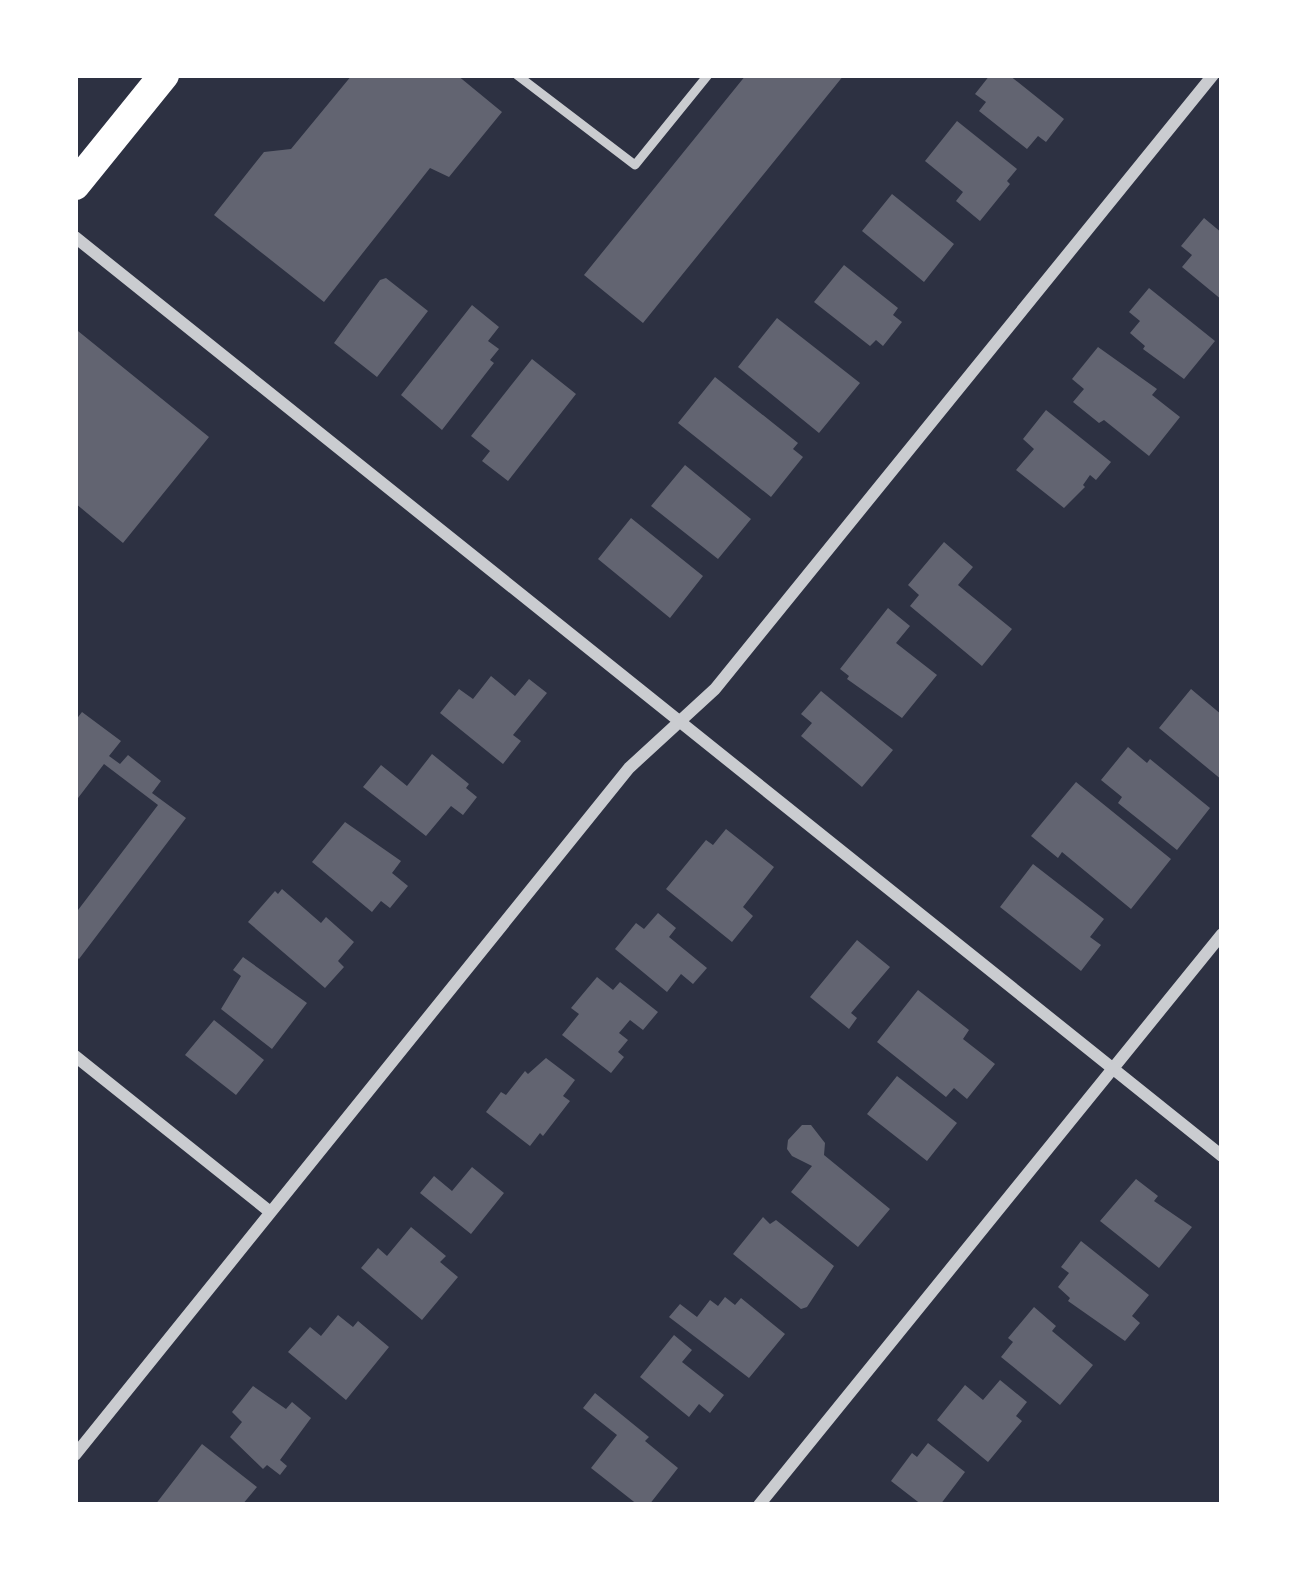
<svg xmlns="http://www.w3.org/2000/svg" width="1297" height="1580" font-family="'Asap Condensed',sans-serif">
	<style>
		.building { fill: #626471 }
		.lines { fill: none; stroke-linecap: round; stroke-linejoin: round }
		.service { stroke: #caccd0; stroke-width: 9 }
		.minor { stroke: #caccd0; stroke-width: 12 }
		.primary { stroke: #fff; stroke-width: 30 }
	</style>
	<rect width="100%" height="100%" fill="#2d3142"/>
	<!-- building -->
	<path class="building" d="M352,75H457L502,112L449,177L430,168L324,302L214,215L264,152L291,149Z
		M746,75H844L643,323L584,275Z
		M990,75H1009L1064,119L1046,142L1038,136L1027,149L979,111L986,102L975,94Z
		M957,121L1017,169L1007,181L1010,184L980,221L956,201L963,192L925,161Z
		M892,194L954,244L924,282L862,231Z
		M1204,218L1222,233V300L1182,267L1192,255L1181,246Z
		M844,265L898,308L893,315L902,322L883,346L876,340L870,346L814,302Z
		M386,278L428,311L377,377L334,343L380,280Z
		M1149,288L1215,341L1184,379L1143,349L1145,346L1130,333L1140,321L1129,312Z
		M472,305L499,327L488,341L499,349L490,360L494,363L442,430L401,395Z
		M777,318L860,383L819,433L738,367Z
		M78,331L209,437L123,543L75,503Z
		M1098,347L1157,389L1152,395L1180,417L1149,456L1104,420L1099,423L1073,402L1084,389L1072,379Z
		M532,359L576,394L508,481L482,461L490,451L471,436Z
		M715,377L798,443L793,449L803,457L771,497L678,423Z
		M1046,410L1111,462L1096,480L1090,475L1083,485L1085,487L1064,508L1016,470L1034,449L1023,439Z
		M685,465L751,519L718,559L651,506Z
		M631,518L703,576L670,618L598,559Z
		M944,542L973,567L958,585L1012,629L982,666L910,606L919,595L908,585Z
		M888,608L910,626L896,643L937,675L902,718L847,679L849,676L840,669Z
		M491,676L515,696L529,679L547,693L513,735L521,741L503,764L440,713L459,689L473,699Z
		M1191,689L1222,715V780L1159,728Z
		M821,691L893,750L862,787L801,736L812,723L801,714Z
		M82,712L121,741L109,756L120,764L128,755L161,781L152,793L186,818L79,959L75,956V914L158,805L104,764L75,802V721Z
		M1128,747L1147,763L1150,759L1210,808L1177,850L1118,803L1122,797L1101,780Z
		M432,754L469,784L466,788L477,797L463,815L451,806L426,836L363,787L381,765L407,786Z
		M1076,782L1171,859L1131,909L1062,852L1058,858L1031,836Z
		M345,822L401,861L392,873L408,886L390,908L381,901L372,912L312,862Z
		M726,829L774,867L743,907L753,916L732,942L666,889L706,840L713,845Z
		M1033,864L1104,919L1090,937L1101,945L1081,971L1000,907Z
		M282,889L321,923L326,917L354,942L338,961L344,967L325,988L248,922L275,891L278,894Z
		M658,913L676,928L669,937L707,968L693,984L681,974L667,992L615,949L636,923L644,929Z
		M857,940L890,967L851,1013L857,1018L849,1029L810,997Z
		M243,957L307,1003L272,1049L221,1009L241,976L233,970Z
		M597,977L613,990L620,982L658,1012L643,1030L630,1020L619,1033L628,1040L618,1052L624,1057L611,1073L562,1035L579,1014L571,1008Z
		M918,990L969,1030L963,1039L995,1064L967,1099L954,1088L946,1097L877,1042Z
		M214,1020L264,1060L236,1095L185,1055Z
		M546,1058L575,1080L563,1096L570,1101L543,1136L540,1133L530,1146L486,1112L501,1092L506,1095L525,1071L528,1074Z
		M897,1076L957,1123L927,1161L867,1114Z
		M802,1125H811L825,1143L824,1155L890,1209L858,1247L791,1192L812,1166L792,1156L787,1149L788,1140Z
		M472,1167L504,1193L471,1234L420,1193L434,1176L452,1191Z
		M1136,1179L1158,1196L1154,1201L1192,1227L1159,1268L1100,1221Z
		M763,1217L770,1224L776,1220L834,1266L807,1307L801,1309L733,1254Z
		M411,1227L446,1256L440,1262L458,1277L422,1320L361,1268L378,1248L387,1256Z
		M1081,1241L1149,1295L1132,1316L1140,1323L1125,1341L1068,1301L1070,1298L1058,1287L1069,1273L1061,1267Z
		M725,1297L735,1305L741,1298L785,1334L749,1378L669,1317L680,1304L697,1317L710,1300L718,1306Z
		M1034,1307L1056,1326L1052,1331L1093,1365L1060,1405L1001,1357L1013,1342L1008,1338Z
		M338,1315L353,1327L358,1321L389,1347L346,1400L288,1352L310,1327L321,1336Z
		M674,1335L692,1350L682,1362L724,1395L710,1413L699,1404L689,1417L640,1377Z
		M1000,1380L1027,1402L1016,1416L1022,1421L988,1462L937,1420L965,1385L983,1400Z
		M253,1386L286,1409L292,1402L311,1418L280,1460L287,1466L280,1475L267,1465L263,1469L230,1437L242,1422L232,1412Z
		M595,1393L649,1437L645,1441L678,1468L649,1505H638L591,1468L617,1435L583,1408Z
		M928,1443L965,1472L940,1505H922L891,1481L912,1453L917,1457Z
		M202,1444L257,1487L242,1505H155Z"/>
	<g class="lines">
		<!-- service -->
		<path class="service" d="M517,75L635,165L708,75"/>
		<!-- minor -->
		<path class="minor" d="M75,237L1222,1156
			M75,1056L269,1211
			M75,1455L629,768L715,689L1213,75
			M759,1505L1222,934"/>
		<!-- primary -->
		<path class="primary" d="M75,185L164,75"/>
	</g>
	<!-- border -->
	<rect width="1297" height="1580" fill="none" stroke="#ffffff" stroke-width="156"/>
</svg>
